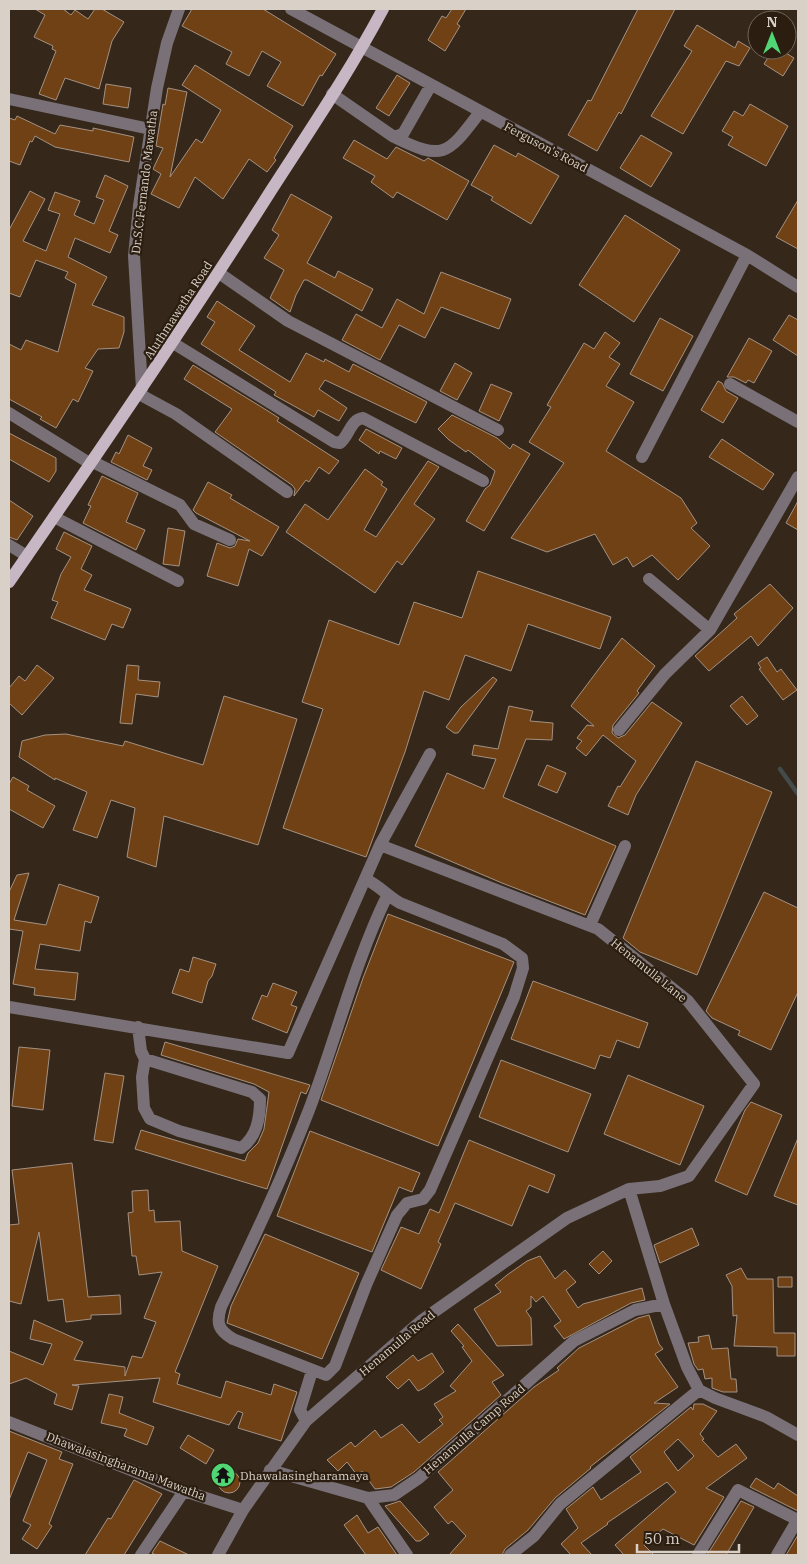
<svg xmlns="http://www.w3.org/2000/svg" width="807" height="1564" font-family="'IBM Plex Serif',serif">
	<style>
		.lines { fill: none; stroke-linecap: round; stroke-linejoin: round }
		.stream { stroke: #444b4b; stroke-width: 4.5 }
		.building { fill: #704114; stroke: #a49183; fill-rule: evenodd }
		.minor { stroke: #797177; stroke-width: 12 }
		.major { stroke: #c7b6c4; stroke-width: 12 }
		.labels { text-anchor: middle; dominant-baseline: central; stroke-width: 4.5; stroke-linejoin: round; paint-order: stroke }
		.street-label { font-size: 12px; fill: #d9d1c8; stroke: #2b1e10 }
		.poi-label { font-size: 12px; fill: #d9d1c8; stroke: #2b1e10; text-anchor: start }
	</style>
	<rect width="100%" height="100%" fill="#35281a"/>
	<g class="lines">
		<!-- stream -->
		<path class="stream" d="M780,769L798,794"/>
	</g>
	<!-- building -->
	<path class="building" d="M35,9H63L71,15L75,10L88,19L95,9H102L124,22L112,41L99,89L65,78L56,100L39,94L56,51L52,49L53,46L34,37L45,15Z
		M192,9H263L336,54L322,76L320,75L303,106L267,86L281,62L262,51L249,76L226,64L232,52L182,26Z
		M452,9H466L457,24L460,26L445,51L428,40L442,16L446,18Z
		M638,9H675L621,114L619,112L597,151L568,135L588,100L591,101Z
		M697,25L735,48L738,41L750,48L739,66L726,61L683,134L651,116L692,51L684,46Z
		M773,50H781L794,58L783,76L764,64Z
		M195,65L293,126L274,158L276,160L267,172L249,159L223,199L195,177L179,208L151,194L161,174L153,169L163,148L156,146L163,104L165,105L168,88L187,92L170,177L196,139L202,143L221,110L182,85Z
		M397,75L410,83L389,116L376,108Z
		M106,84L131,88L128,108L103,104Z
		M750,104L788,126L766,166L728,145L733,137L722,131L734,111L743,116Z
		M17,116L55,134L60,125L93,131V128L134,137L129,162L55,147L35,136L32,142L30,141L20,165L9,161V118L15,120Z
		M641,135L672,153L651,187L620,168Z
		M354,140L387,159L396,147L424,161L428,158L469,181L447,220L397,192L393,198L371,182L375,176L343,158Z
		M494,145L516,157L518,153L559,176L531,224L491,200L493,197L471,185Z
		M105,175L128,186L109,231L118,235L110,253L75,238L68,257L107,277L92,305L124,317V332L119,348L98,349L85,368L93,371L78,402L73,399L56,428L40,419L42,417L9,399V344L21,350L26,340L58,352L76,284L65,278L68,272L36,260L20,297L9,293V230L30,191L45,199L23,241L46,251L60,214L48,210L55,192L80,201L74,215L94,224L104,200L96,197Z
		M291,194L332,217L307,263L335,278L338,271L373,289L362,311L307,280H304L296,295L290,312L270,298L284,270L264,258L279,235L272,230Z
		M798,200V249L776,237Z
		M625,215L680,250L634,322L579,285Z
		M441,272L511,299L499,329L441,307L425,338L399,325L380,360L342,340L356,314L382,328L397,299L424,314Z
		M217,301L255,326L239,350L290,382L306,353L324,362L325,359L349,372L353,364L427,402L416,423L325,380L319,389L347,408L339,421L318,410L314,417L274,395L276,392L201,344L215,322L207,317Z
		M789,315L798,320V356L773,340Z
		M660,318L693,336L663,391L630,374Z
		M605,332L620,343L609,357L620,364L606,386L634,402L606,451L681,498L697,523L691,528L710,546L678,580L652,555L633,567L627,557L613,565L595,534L547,552L511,538L564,463L529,442L551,407L547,405L584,343L594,349Z
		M749,338L772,351L754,383L748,380L746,383L734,377H727Z
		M455,363L472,373L457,400L440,391Z
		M193,365L268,411L279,418L277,421L339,461L329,474L319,467L309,482L306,480L294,496L295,489L292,485L215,432L232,409L184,379Z
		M718,381L722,383L726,391L738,398L723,423L701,410Z
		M491,384L512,393L499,421L479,411Z
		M452,415L497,438L510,449L513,444L530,454L484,531L466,521L485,489L490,485L495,471L468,450L466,452L449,440L438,429Z
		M366,429L402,448L396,459L380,451L379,454L359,440Z
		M9,433L56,458V471L49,482L9,459Z
		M128,435L152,448L143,466L152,470L147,480L111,462L116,452L119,454Z
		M722,439L774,474L763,490L709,457Z
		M428,461L439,467L414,504L435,519L402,565L397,561L375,593L286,532L305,504L328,520L365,469L383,482L381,485L387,489L364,530L376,537Z
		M102,476L138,493L126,522L145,530L136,550L83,523L91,506L88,505Z
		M208,482L232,495L230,498L279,527L262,556L249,549L238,586L207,576L217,543L230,548L235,546L238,539L250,541L196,513L193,510Z
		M9,500L33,516L17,540L9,537Z
		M798,501V530L786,523Z
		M168,528L185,531L179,566L163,564Z
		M64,532L92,546L81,569L92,575L84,590L131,609L123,628L112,624L105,640L51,618L58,602L52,600L61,574L71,557L56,549Z
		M478,571L611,617L600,649L528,624L511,671L465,655L449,700L424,691L405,752L366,857L283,828L323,709L302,702L329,620L399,645L414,602L462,618Z
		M770,584L793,608L758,646L751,636L709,671L695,656L737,618L734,614Z
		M622,638L655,666L637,691L639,693L613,725L612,733L618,738L625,735L652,702L682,723L636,795L628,815L608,806L618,786L620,787L636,761L603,735L586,756L576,748L582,741L577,738L587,725L594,726L571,706Z
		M767,657L777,672L781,669L797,690L783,700L759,669L761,668L758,663Z
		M37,665L54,678L22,715L9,703V688L19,676L25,681Z
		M127,665L139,666L138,680L160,682L158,697L136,694L132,724L120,723Z
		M493,677L497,680L458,733H454L446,727L461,707Z
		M224,696L297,719L258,845L164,816L156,867L127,857L135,808L111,800L97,838L73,830L87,792L55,778V780L19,757L22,741L45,735L66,734L123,746L125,741L203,765Z
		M742,696L758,716L747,725L730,706Z
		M509,706L533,711L530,721L553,723L552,740L526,739L503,797L616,846L585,915L502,883L415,846L447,773L484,789L496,759L472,755L474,745L498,749Z
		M696,761L772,792L697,975L640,952L623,938Z
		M547,765L566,773L557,793L538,785Z
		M13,777L29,786L27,790L55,806L43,828L9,809V784Z
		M29,873L14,920L46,925L59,884L99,897L91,923L85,921L80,951L40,944L35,969L78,973L75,1000L34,995L35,988L13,984L23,931L9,929V892L17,875Z
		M764,892L798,908V992L771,1050L738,1035L740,1031L712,1018L706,1011Z
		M388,914L514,962L438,1146L321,1100L363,978Z
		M193,957L216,964L212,976L208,981L202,1003L172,993L180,969L189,972Z
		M533,981L648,1023L639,1048L617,1040L610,1058L600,1055L595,1069L511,1039Z
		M273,983L297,992L291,1005L297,1007L287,1033L252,1019L262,995L267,997Z
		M165,1042L310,1085L306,1094L301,1092L267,1189L135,1149L141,1130L245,1161L248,1153L258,1143L264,1129L269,1092L254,1084L161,1055Z
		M19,1047L50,1050L43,1110L12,1106Z
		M501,1060L591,1094L568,1152L479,1117Z
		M105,1073L124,1076L113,1143L94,1140Z
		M628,1075L704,1106L680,1165L604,1134Z
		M751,1102L782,1115L747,1195L715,1181L745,1110Z
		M310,1131L420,1173L412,1192L399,1187L372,1252L277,1216Z
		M798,1138V1205L774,1196Z
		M469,1140L555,1175L548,1193L529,1185L512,1226L455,1203L438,1242L441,1244L421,1289L381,1270L401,1227L419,1234L430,1209L439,1213Z
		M72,1163L88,1297L120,1295L121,1314L91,1315V1319L66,1322L63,1299L48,1301L39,1232L21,1304L9,1301V1225L19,1224L12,1170Z
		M148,1190L149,1211L154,1210L155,1222L180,1221L182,1251L218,1266L175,1372L180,1374L177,1384L221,1398L226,1381L271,1395L274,1384L297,1392L281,1441L238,1428L243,1413L238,1411L229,1425L153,1402L160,1378L72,1385L79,1386L72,1410L54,1404L57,1394L26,1378L9,1384V1351L43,1365L52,1344L30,1339L34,1320L83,1342L74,1360L125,1367V1376L132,1356L142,1358L156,1322L144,1318L162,1272L139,1275L136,1256H132L128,1213L133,1212L132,1191Z
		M692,1228L699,1245L660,1263L654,1245Z
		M265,1234L359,1273L322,1359L227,1323L231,1306Z
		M603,1251L612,1261L599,1274L589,1264Z
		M540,1256L555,1279L565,1270L576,1282L566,1290L578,1308L583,1304L642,1288L645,1300L631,1303L564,1339L554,1326L561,1321L543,1296L536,1302L531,1296V1307L526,1311L531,1318L532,1345L497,1346L474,1309L501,1292L495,1285L507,1275L527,1261Z
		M741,1268L747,1279H773L774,1333H795V1356H777V1347L734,1346L737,1315L733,1316L732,1286L726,1275Z
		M778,1277H792V1287H778Z
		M649,1315L659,1344L663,1349L655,1354L678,1387L654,1403L670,1404L590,1467L591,1468L555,1498L528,1530L505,1549L502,1555H449L466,1536L452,1521L448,1524L434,1507L453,1490L438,1472L534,1387L559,1370L557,1368L579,1348L638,1318Z
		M458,1324L504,1375L492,1382L501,1395L414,1472L391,1487L375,1489L362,1471L357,1475L347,1462L338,1471L327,1460L351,1442L355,1447L375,1430L381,1438L402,1424L419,1443L443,1424L439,1420L443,1417L434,1404L456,1391L450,1386L472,1361L462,1347L464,1346L451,1331Z
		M709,1335L712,1349L728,1348L731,1379H736L737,1392H723L712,1388V1378L705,1379L703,1369L698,1370L694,1364L688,1343L699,1342L698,1337Z
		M432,1353L444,1372L424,1388L418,1391L409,1379L398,1389L386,1377L413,1355L418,1361Z
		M109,1394L123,1397L119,1413L154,1427L147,1445L124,1436L127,1429L101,1423Z
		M694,1404H703L717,1411L700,1434L704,1439L702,1440L718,1457L736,1444L747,1458L706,1488L724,1497L694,1545L663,1529L644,1545L654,1555H624L615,1545L676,1492L667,1482L607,1523L608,1524L581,1543L592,1555H571L561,1544L578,1528L566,1509L593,1487L601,1500L641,1472L630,1457L691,1407L693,1410ZM678,1439L694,1456L678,1471L664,1452Z
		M9,1431L62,1452L59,1459L73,1464L49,1524L52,1526L37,1549L22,1539L31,1525L23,1521L47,1460L28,1452L9,1500Z
		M188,1435L214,1450L206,1464L180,1448Z
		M218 1482a11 11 0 1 1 22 0a11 11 0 1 1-22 0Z
		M756,1478L774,1489L778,1483L798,1496V1511L750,1487Z
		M134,1480L162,1494L124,1555H85L108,1518L111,1519Z
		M400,1501L429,1534L420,1541H416L385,1506Z
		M741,1501L754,1507L726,1555H707Z
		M357,1515L368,1533L378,1527L397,1555H366L344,1525Z
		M798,1535V1555H786Z
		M160,1541L189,1555H156L152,1553Z"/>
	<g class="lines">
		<!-- minor -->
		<path class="minor" d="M291,9L747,255L798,287
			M332,94L394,137L403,134L431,85
			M9,99L150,129
			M394,137C444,162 448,154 480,112
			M219,273L288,321L498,430
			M173,343L334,442L340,443C349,436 351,419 363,418L483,481
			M730,384L798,422
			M142,389L134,256L139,206L157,88L167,43L179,9
			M139,394L176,414L287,492
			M9,413L91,464
			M642,457L747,255
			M93,462L180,505L194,524L230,540
			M54,517L178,581
			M9,545L27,556
			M649,579L710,630
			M619,730L665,674L710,630L798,477
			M365,879C379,885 387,896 400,903L503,944L522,958L523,968L514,997L430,1190L423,1199L407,1203L397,1215L366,1285L335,1366L326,1375L233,1339C218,1330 216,1323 221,1307C252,1242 283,1177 309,1110C336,1039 354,964 387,896
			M590,925L625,846
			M9,1007L288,1053L380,845L430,754
			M138,1027L141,1051L145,1059L142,1077L144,1108L150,1119L179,1131L241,1148C257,1137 260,1118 260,1099L252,1092L145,1059
			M629,1189L664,1304L687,1367L699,1390L715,1398L766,1417L798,1435
			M306,1421L300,1410L312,1371
			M9,1422L184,1491L243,1510
			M270,1470L368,1498L394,1495L419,1478L574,1341L635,1310L664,1304
			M368,1498L407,1555
			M141,1555L184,1491
			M218,1555L243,1510L306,1421L421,1321L567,1218L629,1189L660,1186L689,1176L754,1084L688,1001L598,929L380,845
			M510,1555L534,1536L560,1504L699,1390
			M698,1555L738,1490L798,1520
			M777,1555L798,1519"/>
		<!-- major -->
		<path class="major" d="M9,582C99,452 188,322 272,189C310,130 350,71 383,9"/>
	</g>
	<!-- icons -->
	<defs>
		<symbol id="temple-disc" viewBox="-11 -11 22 22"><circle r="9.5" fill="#50d674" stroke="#2b1e10"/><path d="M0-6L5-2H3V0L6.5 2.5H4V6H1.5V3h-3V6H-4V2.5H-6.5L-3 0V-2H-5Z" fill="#111"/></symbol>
	</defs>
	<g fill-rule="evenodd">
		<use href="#temple-disc" x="209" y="1461" width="28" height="28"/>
	</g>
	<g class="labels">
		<!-- street labels -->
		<g class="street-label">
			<text transform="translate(546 147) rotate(28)">Ferguson's Road</text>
			<text transform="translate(144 182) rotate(-83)">Dr.S.C.Fernando Mawatha</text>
			<text transform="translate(178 310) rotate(-57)">Aluthmawatha Road</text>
			<text transform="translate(649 970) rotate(39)">Henamulla Lane</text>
			<text transform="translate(397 1343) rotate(-40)">Henamulla Road</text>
			<text transform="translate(474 1429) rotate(-41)">Henamulla Camp Road</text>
			<text transform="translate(126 1466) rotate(21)">Dhawalasingharama Mawatha</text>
		</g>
		<!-- poi labels -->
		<g class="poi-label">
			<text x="240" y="1475">Dhawalasingharamaya</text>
		</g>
	</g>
	<!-- border -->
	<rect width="807" height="1564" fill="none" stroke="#d9d1c8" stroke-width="20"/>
	<!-- north arrow -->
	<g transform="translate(772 35)"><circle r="24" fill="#2b1e10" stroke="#71665a"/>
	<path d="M0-4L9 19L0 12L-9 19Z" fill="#50d674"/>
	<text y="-8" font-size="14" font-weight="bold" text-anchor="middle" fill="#d9d1c8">N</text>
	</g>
	<!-- scale -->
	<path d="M637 1544v8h102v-8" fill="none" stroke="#d9d1c8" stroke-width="2.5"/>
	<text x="644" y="1544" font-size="15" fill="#d9d1c8" stroke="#2b1e10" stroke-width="4" paint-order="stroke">50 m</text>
</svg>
